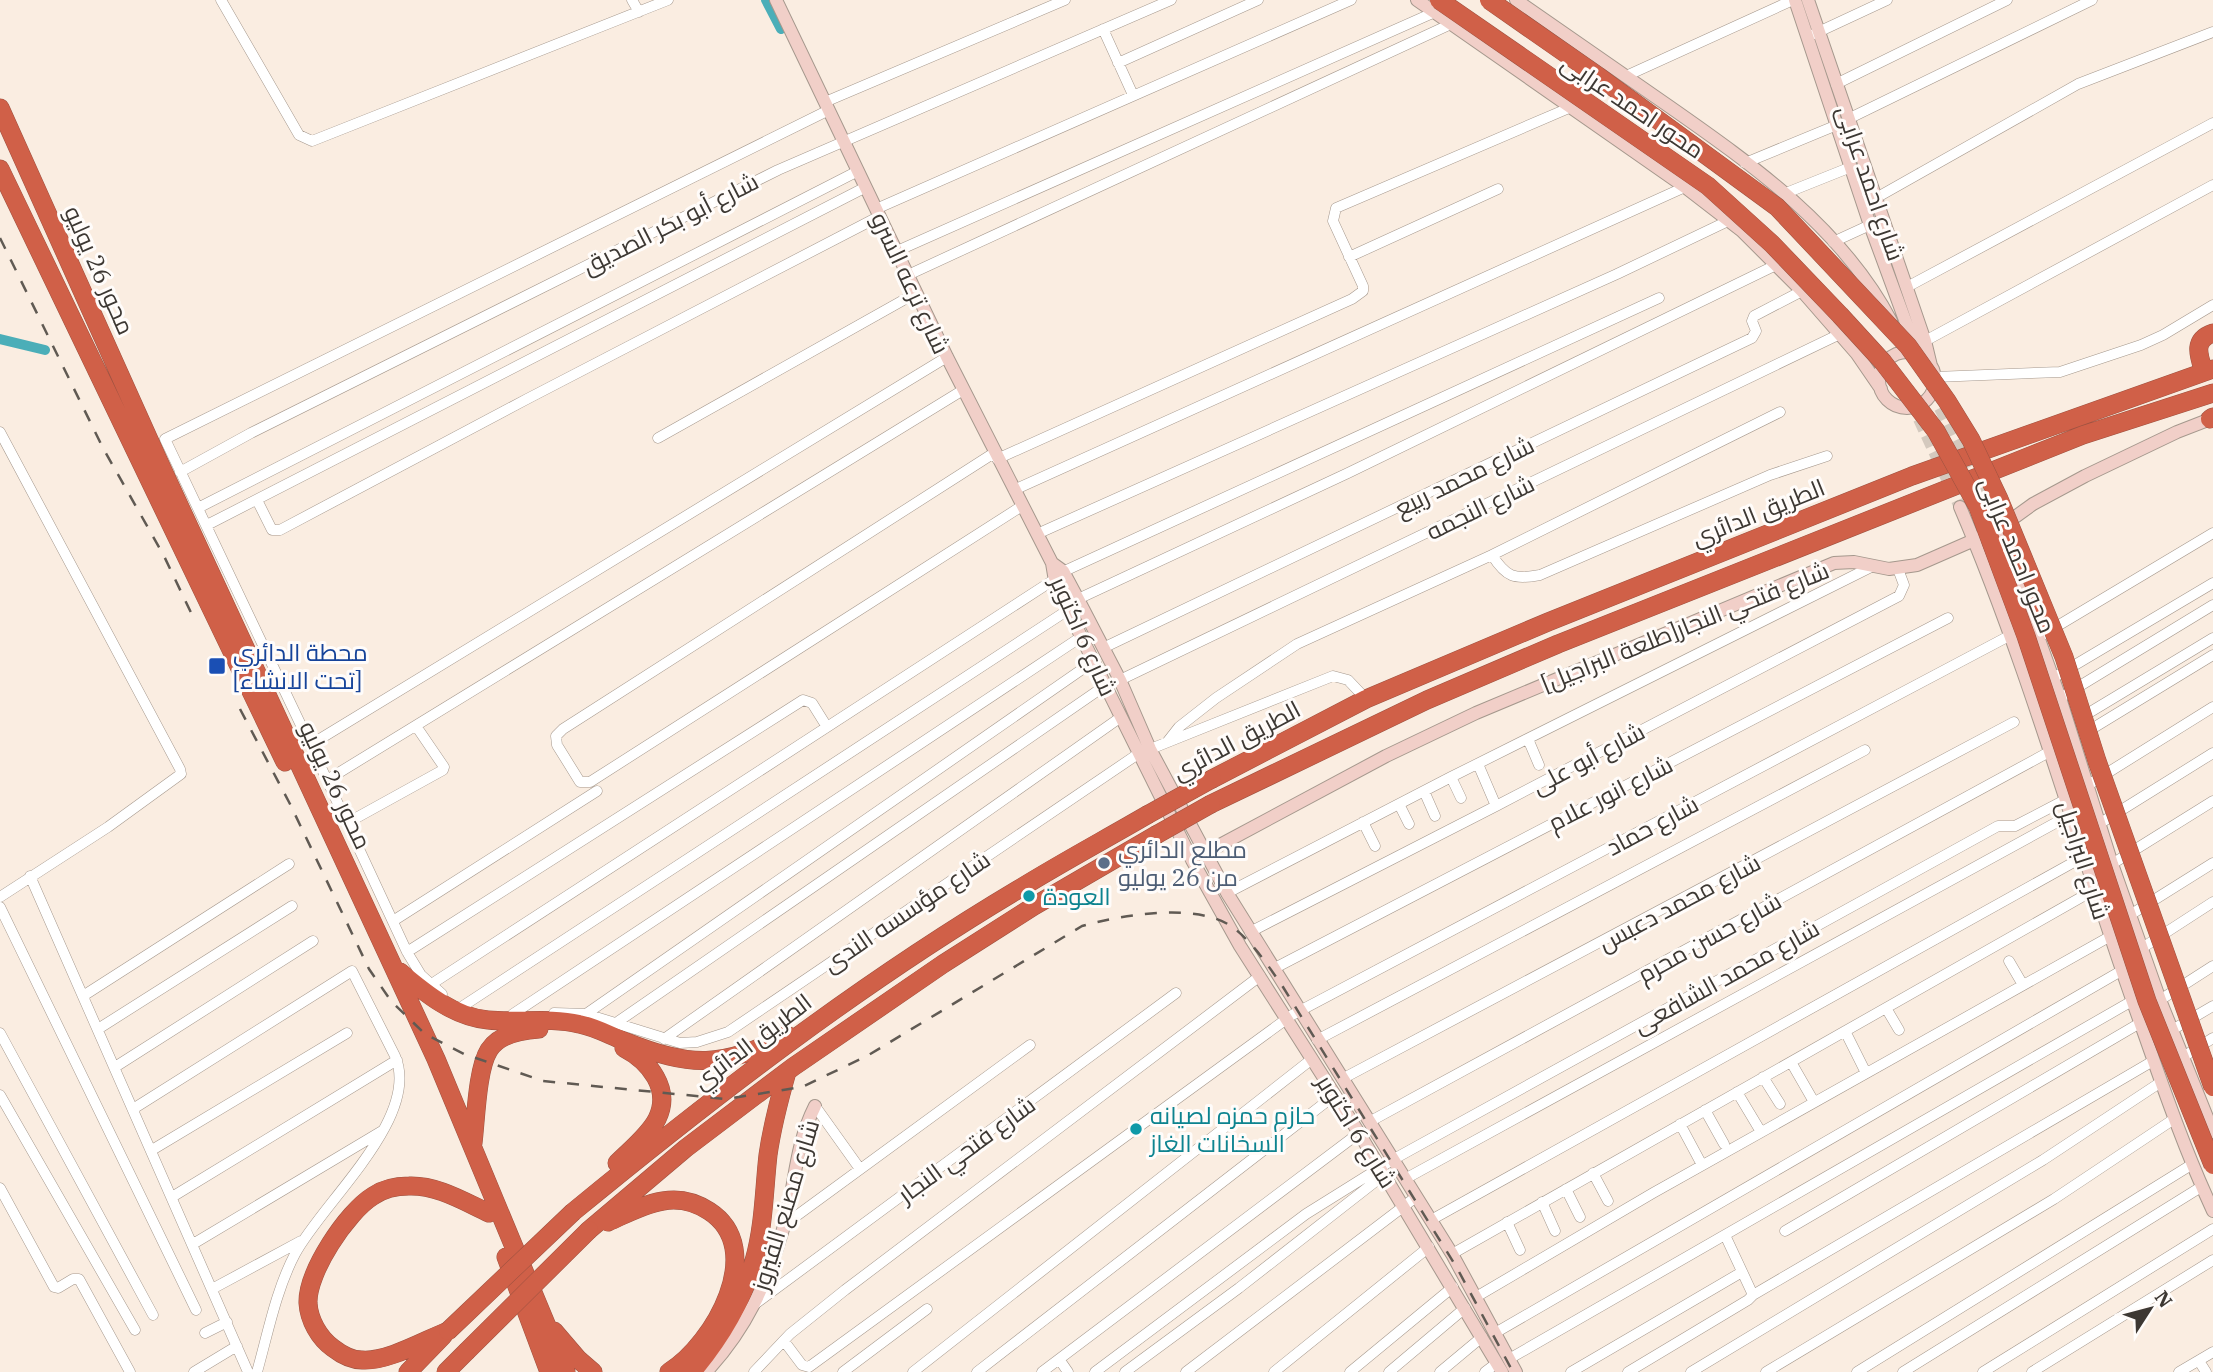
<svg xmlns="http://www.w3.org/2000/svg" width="2213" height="1372" font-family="'IBM Plex Serif',Cairo,serif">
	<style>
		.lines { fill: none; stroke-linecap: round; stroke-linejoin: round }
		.canal { stroke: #4baeb8; stroke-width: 10 }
		.secondary-tunnel { stroke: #d4c9be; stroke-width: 12; stroke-dasharray: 12 6; stroke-linecap: butt }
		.street-casing { stroke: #a5988d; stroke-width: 11 }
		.secondary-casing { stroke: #a5988d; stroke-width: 14 }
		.highway-casing { stroke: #9d5241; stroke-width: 19 }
		.street { stroke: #fff; stroke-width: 10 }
		.secondary { stroke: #f1cfc8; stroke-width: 12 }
		.highway { stroke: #d06048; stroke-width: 18 }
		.rail { stroke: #605a53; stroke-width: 2.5; stroke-dasharray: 12 12; stroke-linecap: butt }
		.highway-bridge-casing { stroke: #9d5241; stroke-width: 19; stroke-linecap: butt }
		.highway-bridge { stroke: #d06048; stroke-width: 18 }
		.transit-dot { fill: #1a4fb4; stroke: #fffcfa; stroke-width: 2.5 }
		.service-dot { fill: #5c6f8a; stroke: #fffcfa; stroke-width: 2.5 }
		.culture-dot { fill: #0f9aa8; stroke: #fffcfa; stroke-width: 2.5 }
		.labels { text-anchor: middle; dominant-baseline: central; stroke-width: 6; stroke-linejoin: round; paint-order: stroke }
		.street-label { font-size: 24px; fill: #3d3833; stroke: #fffcfa }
		.transit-label { font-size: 24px; fill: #164399; stroke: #fffcfa; text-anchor: start }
		.service-label { font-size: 24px; fill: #4e5e75; stroke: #fffcfa; text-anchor: start }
		.culture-label { font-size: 24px; fill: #0d838f; stroke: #fffcfa; text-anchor: start }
	</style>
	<rect width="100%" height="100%" fill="#faede1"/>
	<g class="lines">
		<!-- canal -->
		<path class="canal" d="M766,0L781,29
			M0,339L45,350"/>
		<!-- secondary-tunnel -->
		<path class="secondary-tunnel" d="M1940,408L1985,499
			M1919,419L1960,507"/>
		<defs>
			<path id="street" d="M221,0L299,135L312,141L668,0
				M632,0L639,12
				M1103,29L1133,95
				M1814,34L1887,0
				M1118,63L1258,0
				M1626,76L1793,0
				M1836,84L2007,0
				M825,102L1065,0
				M1848,119L2092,0
				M1745,163L1837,125
				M1786,193L1851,167
				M1876,198L2078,84L2213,32
				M876,209L1351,0
				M1833,242L1870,225
				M897,251L1435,12
				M1349,257L1498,189
				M908,275L1451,24
				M1907,287L2213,123
				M1925,341L2213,185
				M1935,377L2060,372L2141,345L2163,335L2213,305
				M0,432L180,769L181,774L108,827L0,897
				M658,438L916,293
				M994,453L563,729L556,736L557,745L580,782H590L1022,506
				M997,459L1352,299L1363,291V286L1333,221L1336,208L1569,108
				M180,472L251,433L778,170L1171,0
				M1014,490L1685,187
				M257,500L272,530H280L527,399L880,216
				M198,508L858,171
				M207,525L866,187
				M1037,534L1617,274L1728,221
				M1492,555C1506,577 1514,580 1540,575L1770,475L1827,456
				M1058,574L1659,298
				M1078,599L1348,473L1776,265
				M2039,637L2213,533
				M1103,648L1752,338L1756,331L1752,321L1754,316L1802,291
				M2053,678L2213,583
				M1120,680L1840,334
				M2060,698L2213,605
				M2082,717L2213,638
				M2085,733L2213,655
				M1528,739L1539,765
				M1168,741L1179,727L1216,698L1297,644L1492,555L1780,412
				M310,745L947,357
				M1478,764L1496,806
				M1451,777L1461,798
				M327,780L963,390
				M2088,785L2213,707
				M1424,791L1435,816
				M1399,804L1409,824
				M1363,822L1375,846
				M347,823L443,770L444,767L416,726
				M2099,824L2213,753
				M2112,864L2213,801
				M30,876L248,1372
				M1227,893L1451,777L1871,567
				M0,907L196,1310
				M2130,915L2213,863
				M393,921L597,791
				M1250,932L1496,806L1899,596L1904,585L1898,569
				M2142,948L2213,902
				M407,952L803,700L812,703L827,727
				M2009,961L2023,985
				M1273,969L1948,618
				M430,985L1055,579
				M442,994L421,975L407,952L327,780L165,439L829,110
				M83,996L289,864
				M2160,1000L2213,966
				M463,1006L1068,610
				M1886,1008L1899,1030
				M554,1013L586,1014L680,1043L697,1042L728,1032L1138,754L1333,676L1348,680L1366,699
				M513,1014L1081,637
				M586,1014L1094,661
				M616,1023L1106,685
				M98,1029L292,906
				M2172,1030L2213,1006
				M1845,1031L1866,1073
				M0,1033L153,1315
				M664,1039L1121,717
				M1317,1040L1865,750
				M2183,1057L2213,1038
				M1791,1062L1814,1102
				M115,1067L313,941
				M1763,1077L1780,1104
				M1342,1079L2014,722
				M1737,1092L1761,1132
				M0,1095L135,1330
				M815,1106L860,1169
				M133,1109L352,971L395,1056C422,1117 322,1203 295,1254C276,1290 268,1333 257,1372
				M1705,1110L1724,1144
				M1369,1122L2049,752
				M1680,1124L1702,1165
				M152,1150L347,1033
				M1593,1173L1608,1201
				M1405,1179L2070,815
				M0,1188L54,1287L58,1288L73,1279H79L130,1372
				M1566,1189L1580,1217
				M172,1197L397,1060
				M1542,1202L1555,1231
				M1431,1220L2083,857
				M1507,1222L1520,1250
				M784,1225L1030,1045
				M1785,1231L2140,1023
				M1725,1235L1753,1295
				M193,1244L382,1131
				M1452,1254L2094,890
				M212,1289L301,1241
				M1476,1297L1653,1193L2109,937
				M755,1304L1176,993
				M205,1333L227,1322
				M1495,1333L2121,971
				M784,1341L802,1365L809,1367L1292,1015L2009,636
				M1059,1359L1068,1372
				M1509,1359L2132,1001
				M2199,1361L2206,1372
				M194,1372L237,1346
				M754,1372L790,1334L845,1290L1260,976
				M843,1372L927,1309
				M913,1372L1312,1059
				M977,1372L1335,1095
				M1042,1372L1359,1133
				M1095,1372L1306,1214L1394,1159L1998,826H2015L2065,800
				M1125,1372L1239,1288L1385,1174
				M1186,1372L1416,1197
				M1274,1372L1429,1247
				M1350,1372L1453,1287
				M1389,1372L1465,1308
				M1440,1372L1482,1337
				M1485,1372L1497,1363
				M1571,1372L1742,1272
				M1628,1372L1748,1300L1753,1295L2153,1061
				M1691,1372L2043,1160L2161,1082
				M1766,1372L2054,1199L2174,1119
				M1857,1372L2191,1165
				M1903,1372L2201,1187
				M1983,1372L2213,1229
				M2032,1372L2213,1260
				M2179,1372L2213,1352"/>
			<path id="secondary" d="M776,0L947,357L1052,563L1054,575L1068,610L1192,860L1240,946L1359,1133L1502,1372
				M1417,0L1685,187L1742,231L1802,291L1857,354L1881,389
				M1516,0C1567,36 1619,71 1670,107C1753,165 1843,229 1891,321
				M1795,0L1870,225L1916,350
				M1808,0L1925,341L1931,366
				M1879 380a28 28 0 1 1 56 0a28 28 0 1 1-56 0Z
				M1985,499L2021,589L2060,698L2112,864L2160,1000L2213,1132
				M1960,507C2033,678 2081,859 2144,1033C2165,1093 2186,1153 2213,1211
				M1052,563L1063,571L1078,599L1120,680L1150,749L1227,893L1452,1254L1516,1372
				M1205,853L1386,756L1476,713L1834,563L1854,562L1889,569L1917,565L1997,530L2033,504L2085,476L2177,432L2213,418
				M706,1372C746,1330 768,1281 784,1226C796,1183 794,1148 815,1106"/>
			<path id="highway" d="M0,108L159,462L436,1059L566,1372
				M0,169L285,762
				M2204,372C2199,356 2192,340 2213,333
				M2210,419L2213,417
				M1212,779L1366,699L1548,622L1912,476L2213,369
				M1211,804L1427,700L1558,644L2083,435L2213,393
				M400,972C425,993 454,1017 488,1020C518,1023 549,1017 579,1024C595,1027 609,1035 624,1041C692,1068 721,1068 787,1035
				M473,1143C476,1119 477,1069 489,1050C499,1034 523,1030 539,1029
				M617,1163C630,1150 649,1135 657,1119C672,1089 649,1061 624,1048
				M573,1212C714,1096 861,983 1019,889C1061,863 1104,840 1147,815
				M608,1222C626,1214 644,1204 663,1201C680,1198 695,1202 709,1211C768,1249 714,1344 669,1372
				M589,1230L686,1148L793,1067L943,964L1034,906L1156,835
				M506,1257L549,1372
				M448,1331C425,1340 387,1362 362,1360C351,1360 342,1355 333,1348C319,1338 309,1320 308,1303C307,1272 347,1212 373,1196C383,1189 396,1186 409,1186C437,1185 463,1201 489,1213
				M554,1331L578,1359L593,1372
				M408,1372L443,1336
				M446,1372L466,1352
				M692,1372C719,1340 742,1302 754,1261C764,1226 764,1191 768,1155C772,1127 779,1100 787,1072"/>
		</defs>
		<!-- street casing -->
		<use href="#street" class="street-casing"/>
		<!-- secondary casing -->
		<use href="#secondary" class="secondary-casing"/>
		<!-- highway casing -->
		<use href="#highway" class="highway-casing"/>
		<!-- street -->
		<use href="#street" class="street"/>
		<!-- secondary -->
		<use href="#secondary" class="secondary"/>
		<!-- highway -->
		<use href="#highway" class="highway"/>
		<!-- rail -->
		<path class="rail" d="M0,238L103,448L164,556L195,621
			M240,709L290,804L369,969L391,1001L425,1034L464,1054L543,1081L726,1099L802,1087L867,1056L1082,926C1121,915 1201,901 1235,929C1255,945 1269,967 1283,987L1457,1268L1513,1372"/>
		<defs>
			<path id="highway-bridge" d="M1439,0L1708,186L1772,244L1840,315L1883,362L1936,431L1978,507L2026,636L2147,1001L2213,1165
				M1489,0L1598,76L1777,207L1908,346L1947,401L1971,440L1999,499L2064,657L2097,761L2213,1087
				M1147,815L1212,779
				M1156,835L1211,804
				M448,1331L573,1212
				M466,1352L589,1230"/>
		</defs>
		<!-- highway-bridge casing -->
		<use href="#highway-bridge" class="highway-bridge-casing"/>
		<!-- highway-bridge -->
		<use href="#highway-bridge" class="highway-bridge"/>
	</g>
	<!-- markers -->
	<rect class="transit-dot" x="208" y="657" width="18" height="18" rx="3.5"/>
	<circle class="service-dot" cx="1104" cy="863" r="7"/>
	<g class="culture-dot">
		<circle cx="1029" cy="896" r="7"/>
		<circle cx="1136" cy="1129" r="7"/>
	</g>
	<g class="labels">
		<!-- street labels -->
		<g class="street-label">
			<text transform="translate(1633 106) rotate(34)">محور احمد عرابى</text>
			<text transform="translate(1871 183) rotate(71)">شارع احمد عرابى</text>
			<text transform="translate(670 223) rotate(-27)">شارع أبو بكر الصديق</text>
			<text transform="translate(100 270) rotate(66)">محور 26 يوليو</text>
			<text transform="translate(911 283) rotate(65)">شارع ترعه السرو</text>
			<text transform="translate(1464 476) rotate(-26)">شارع محمد ربيع</text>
			<text transform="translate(1480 507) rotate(-26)">شارع النجمه</text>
			<text transform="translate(1758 512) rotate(-22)">الطريق الدائري</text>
			<text transform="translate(2018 555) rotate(68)">محور احمد عرابى</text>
			<text transform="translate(1685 626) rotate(-22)">شارع فتحي النجار[طلعة البراجيل]</text>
			<text transform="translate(1084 636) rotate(66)">شارع 6 اكتوبر</text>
			<text transform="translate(1236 740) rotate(-28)">الطريق الدائري</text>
			<text transform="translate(1588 758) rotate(-28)">شارع أبو على</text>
			<text transform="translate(336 785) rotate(65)">محور 26 يوليو</text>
			<text transform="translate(1610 793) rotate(-27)">شارع انور علام</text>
			<text transform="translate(1652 825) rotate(-28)">شارع حماد</text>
			<text transform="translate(2084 860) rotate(72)">شارع البراجيل</text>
			<text transform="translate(1679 902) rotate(-28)">شارع محمد دعبس</text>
			<text transform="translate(906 911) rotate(-34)">شارع مؤسسه الندى</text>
			<text transform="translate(1709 937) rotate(-29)">شارع حسن محرم</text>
			<text transform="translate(1726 976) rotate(-29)">شارع محمد الشافعى</text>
			<text transform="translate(752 1041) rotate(-37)">الطريق الدائري</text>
			<text transform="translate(1357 1131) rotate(58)">شارع 6 اكتوبر</text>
			<text transform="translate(966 1149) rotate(-36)">شارع فتحي النجار</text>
			<text transform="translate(785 1205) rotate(-73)">شارع مصنع الفيروز</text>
		</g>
		<!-- transit labels -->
		<g class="transit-label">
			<text x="233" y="652">محطة الدائري<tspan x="233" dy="28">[تحت الانشاء]</tspan></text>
		</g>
		<!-- service labels -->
		<g class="service-label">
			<text x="1118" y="849">مطلع الدائري<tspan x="1118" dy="28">من 26 يوليو</tspan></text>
		</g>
		<!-- culture labels -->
		<g class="culture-label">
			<text x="1043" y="896">العودة</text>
			<text x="1150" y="1115">حازم حمزه لصيانه<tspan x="1150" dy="28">السخانات الغاز</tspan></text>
		</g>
	</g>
	<!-- north arrow -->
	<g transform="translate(2150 1309) rotate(54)" stroke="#fffcfa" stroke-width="5" paint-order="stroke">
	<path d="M0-5L12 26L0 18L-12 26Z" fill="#3d3833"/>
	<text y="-10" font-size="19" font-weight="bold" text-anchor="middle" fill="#3d3833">N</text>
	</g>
</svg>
